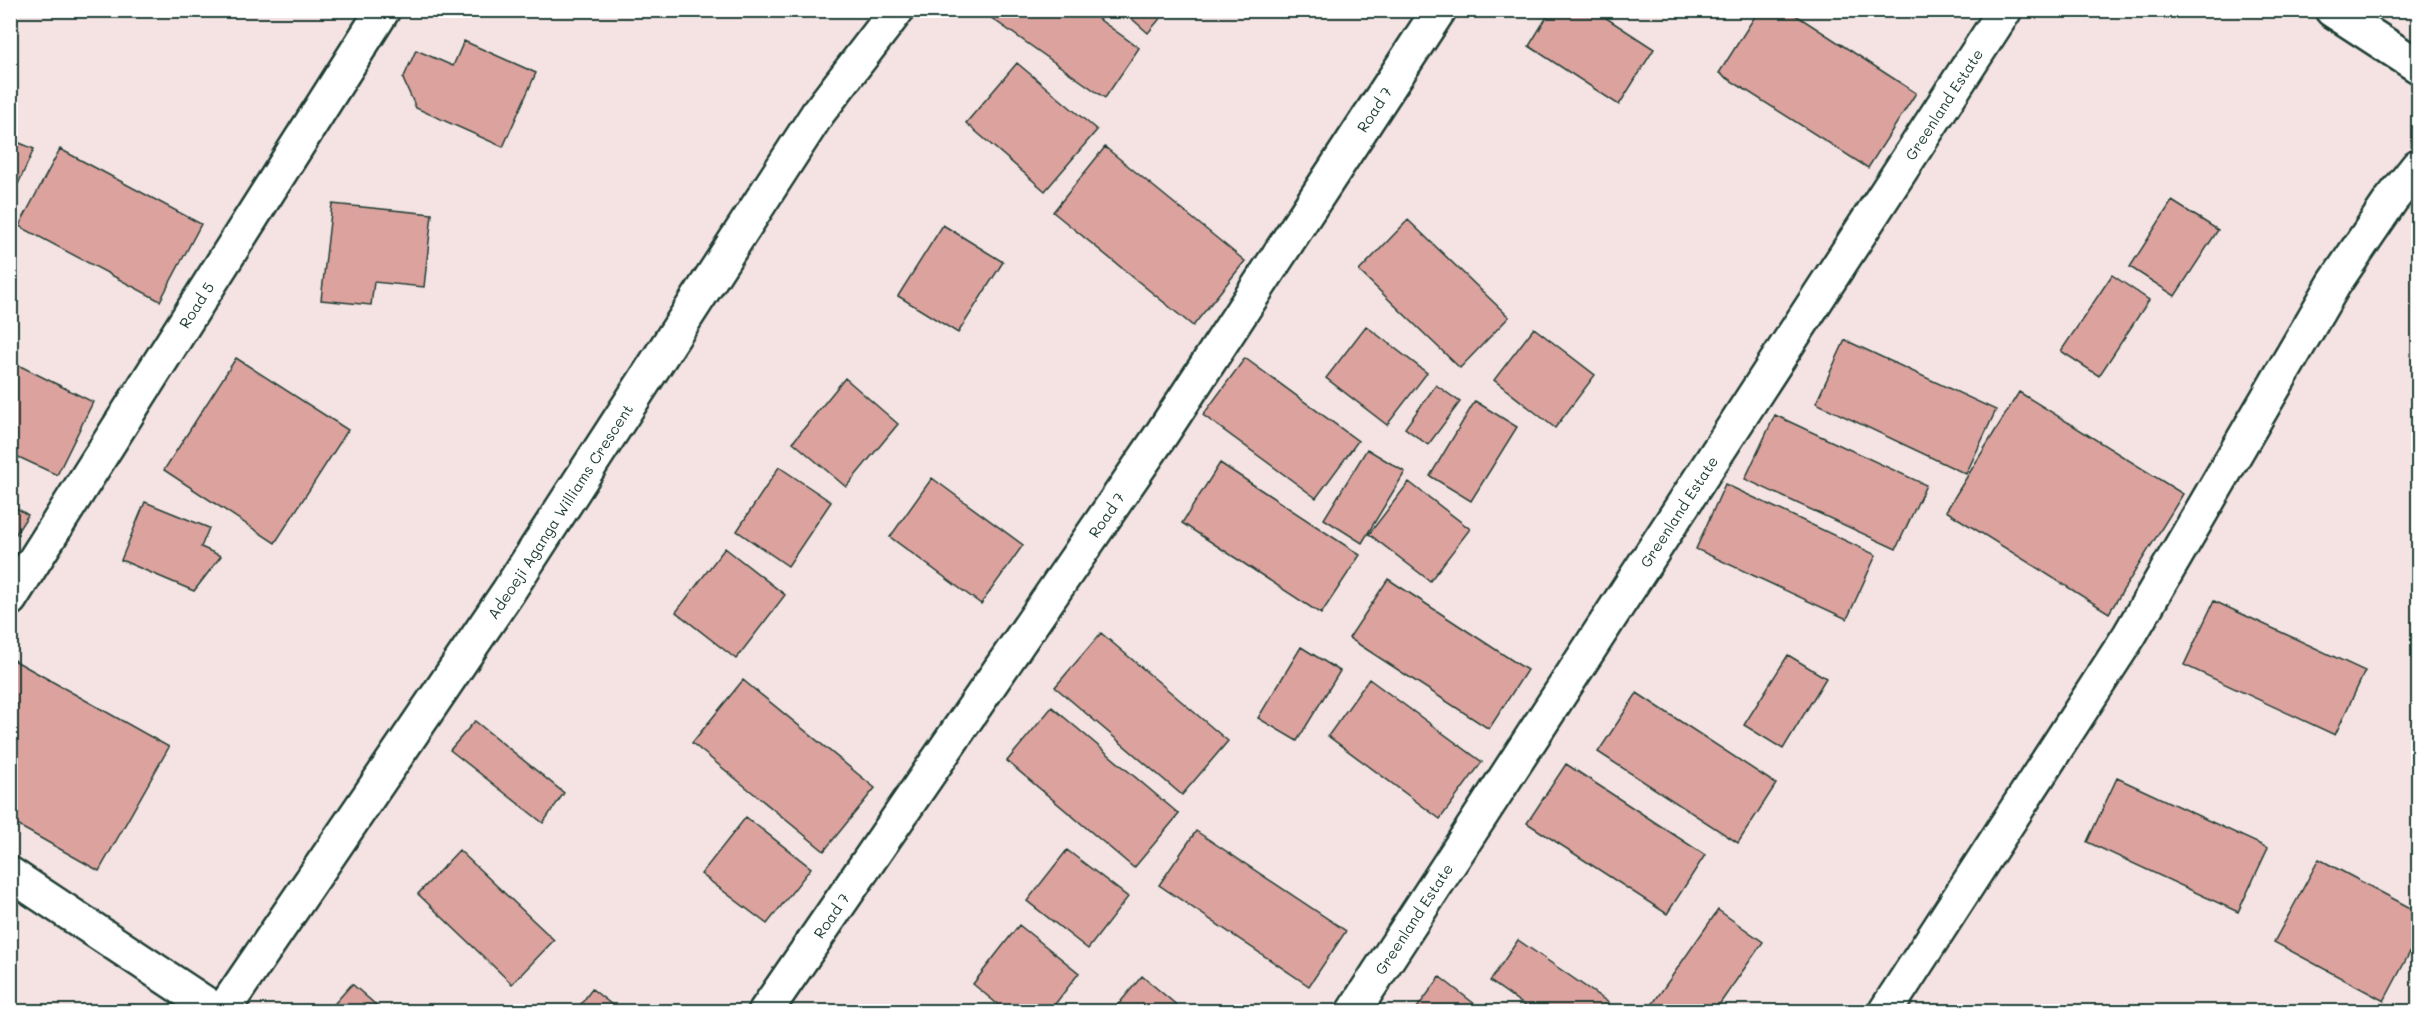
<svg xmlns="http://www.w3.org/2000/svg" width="2429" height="1022" font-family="Mali,sans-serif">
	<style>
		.building { fill: #dca29e; stroke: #1f3d34; stroke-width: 1.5 }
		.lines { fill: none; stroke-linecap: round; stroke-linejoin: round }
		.minor-casing { stroke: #1f3d34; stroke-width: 38 }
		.minor { stroke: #fff; stroke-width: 33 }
		.labels { text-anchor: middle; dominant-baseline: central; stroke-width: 6; stroke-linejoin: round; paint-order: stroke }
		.street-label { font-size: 15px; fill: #1f3d34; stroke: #fff }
	</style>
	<rect width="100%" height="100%" fill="#f4e3e2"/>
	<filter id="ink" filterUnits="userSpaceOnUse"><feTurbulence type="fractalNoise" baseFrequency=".0167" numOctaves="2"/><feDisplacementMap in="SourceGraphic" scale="12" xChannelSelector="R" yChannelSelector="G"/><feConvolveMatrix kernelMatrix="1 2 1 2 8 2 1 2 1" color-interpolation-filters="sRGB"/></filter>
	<g filter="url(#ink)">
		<!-- building -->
		<path class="building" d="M980,10H1086L1139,48L1105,98Z
			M1122,10H1167L1148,33Z
			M1551,10H1594L1654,49L1619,105L1529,46Z
			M1759,10H1788L1916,93L1868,168L1719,73Z
			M464,41L536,73L503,147L416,108L403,79L416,50L453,66Z
			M1017,63L1097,130L1045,191L966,123Z
			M10,139L34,149L10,202Z
			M1105,147L1245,261L1193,326L1053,212Z
			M60,149L201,224L160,301L19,226Z
			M2172,201L2218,230L2175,296L2130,267Z
			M332,204L432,214L424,287L374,282L371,305L321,300Z
			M1408,220L1509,317L1460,368L1359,271Z
			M943,225L1003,262L958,333L898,296Z
			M2112,275L2149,300L2099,376L2061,351Z
			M1366,326L1427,373L1387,425L1326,378Z
			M1534,328L1595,375L1555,428L1494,380Z
			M1845,340L1996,410L1966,474L1816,403Z
			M236,358L348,430L275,543L164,470Z
			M1245,358L1358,441L1316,498L1203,415Z
			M10,361L93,402L57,475L10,453Z
			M845,378L898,424L846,487L793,442Z
			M1436,385L1460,402L1428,445L1405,428Z
			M2019,392L2183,494L2109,613L1946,511Z
			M1475,401L1517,427L1471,501L1430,476Z
			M1775,415L1926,485L1896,549L1745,479Z
			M1367,449L1405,472L1362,543L1324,519Z
			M1220,463L1360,555L1321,614L1182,523Z
			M779,467L831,502L788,566L737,531Z
			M932,478L1023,545L981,604L890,537Z
			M1409,482L1470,529L1430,581L1369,534Z
			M1725,484L1876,555L1847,619L1696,549Z
			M145,502L209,528L201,547L221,556L194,591L121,560Z
			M10,504L28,515L10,543Z
			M725,548L785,595L736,659L676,612Z
			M1388,579L1527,670L1489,729L1349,638Z
			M2214,601L2365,671L2335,735L2184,665Z
			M1101,633L1228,741L1182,795L1055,687Z
			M1301,647L1340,671L1297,741L1258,718Z
			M1788,655L1826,678L1783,749L1744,725Z
			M12,659L169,747L99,871L10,821V662Z
			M1369,679L1482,762L1440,819L1328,736Z
			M743,680L875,788L824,851L692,743Z
			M1637,693L1776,784L1738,843L1598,752Z
			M1052,707L1179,814L1134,868L1007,761Z
			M475,721L564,793L543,823L450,750Z
			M1566,764L1705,855L1667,914L1527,823Z
			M2117,778L2268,848L2238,912L2087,842Z
			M746,817L811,868L767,924L701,874Z
			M1196,831L1346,931L1309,986L1159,885Z
			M459,850L554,940L512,984L418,894Z
			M1067,850L1128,897L1088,949L1027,901Z
			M2319,859L2418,912V937L2384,1001L2274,942Z
			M1718,910L1763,942L1714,1012H1647Z
			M1019,925L1079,973L1049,1012H1007L973,984Z
			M1518,940L1609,1003L1603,1012H1534L1490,981Z
			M1142,976L1185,1012H1112Z
			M1440,977L1485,1012H1414Z
			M352,984L384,1012H327Z
			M592,989L621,1012H575Z"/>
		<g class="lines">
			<defs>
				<g id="minor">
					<path d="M2332,10L2418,66"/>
					<path id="s1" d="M10,599L383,10"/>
					<path d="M10,874L218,1012"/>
					<path id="s2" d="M222,1012L508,592L818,113L897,10"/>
					<path id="s3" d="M765,1012L1161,435L1439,10"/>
					<path id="s4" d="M1353,1012L2005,10"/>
					<path d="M1885,1012L2129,636L2334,284L2391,200L2418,166"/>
				</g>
			</defs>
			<!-- minor casing -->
			<use href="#minor" class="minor-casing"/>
			<!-- minor -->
			<use href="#minor" class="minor"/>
		</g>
	</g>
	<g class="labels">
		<!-- street labels -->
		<g class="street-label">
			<text stroke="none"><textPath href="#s4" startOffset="1083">Greenland Estate</textPath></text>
			<text stroke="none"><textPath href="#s3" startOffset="1089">Road 7</textPath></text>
			<text stroke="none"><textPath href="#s1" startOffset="348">Road 5</textPath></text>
			<text stroke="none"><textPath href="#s2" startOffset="604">Adeoeji Aganga Williams Crescent</textPath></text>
			<text stroke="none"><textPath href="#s4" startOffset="597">Greenland Estate</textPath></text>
			<text stroke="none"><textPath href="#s3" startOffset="603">Road 7</textPath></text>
			<text stroke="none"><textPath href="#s3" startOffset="117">Road 7</textPath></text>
			<text stroke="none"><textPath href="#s4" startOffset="111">Greenland Estate</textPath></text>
		</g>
	</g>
	<!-- margin -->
	<rect width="2429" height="1022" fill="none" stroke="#fff" stroke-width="36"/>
	<rect x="18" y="18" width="2393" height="986" fill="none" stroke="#1f3d34" stroke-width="2" filter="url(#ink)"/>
</svg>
